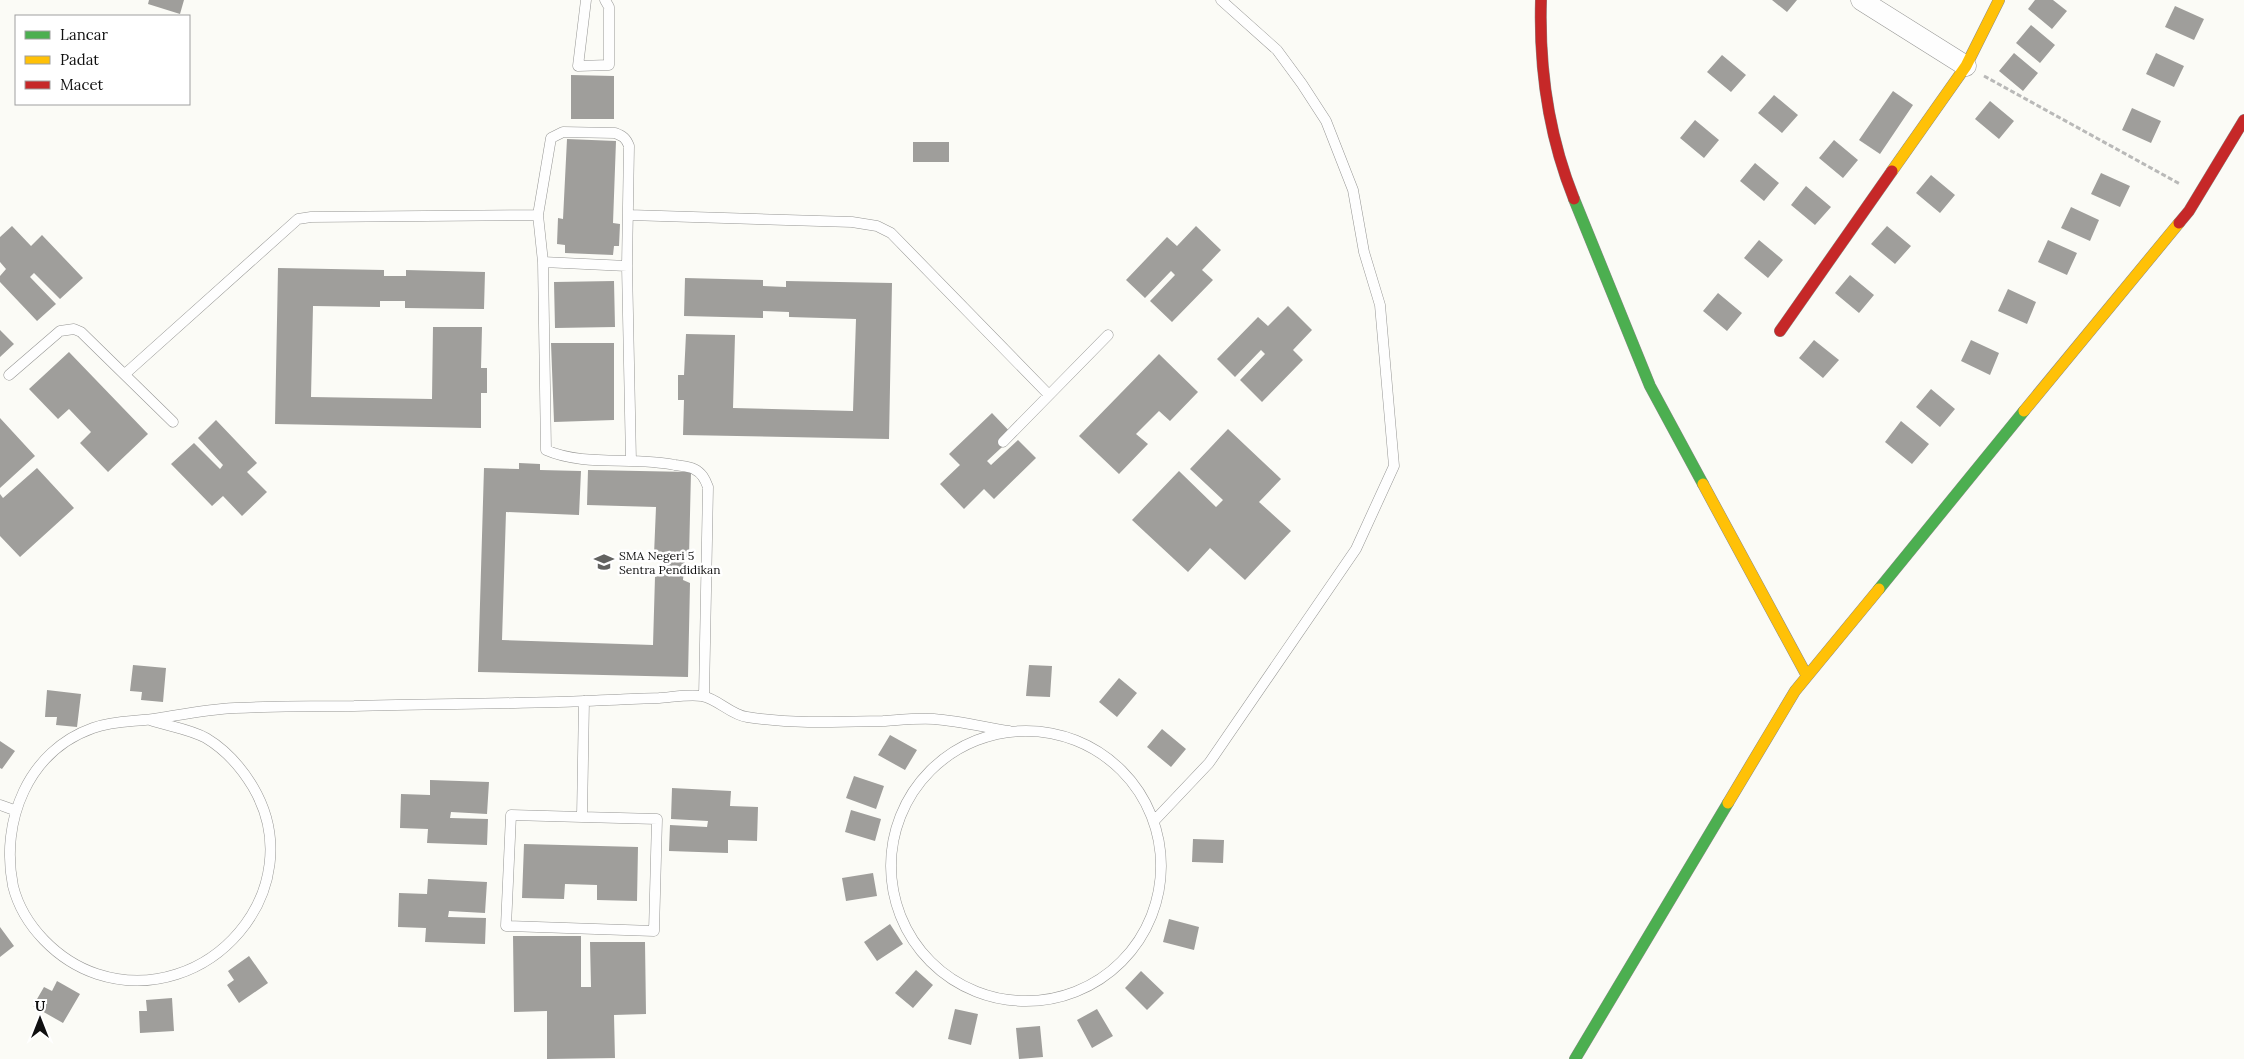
<svg xmlns="http://www.w3.org/2000/svg" width="2244" height="1059" font-family="Lora,serif">
	<style>
		.building { fill: #9f9e9b }
		.lines { fill: none; stroke-linecap: round; stroke-linejoin: round }
		.lane-casing { stroke: #969694; stroke-width: 11 }
		.street-casing { stroke: #969694; stroke-width: 21 }
		.fast-casing { stroke: #8c8c8a; stroke-width: 12 }
		.slow-casing { stroke: #8c8c8a; stroke-width: 12 }
		.jam-casing { stroke: #8c8c8a; stroke-width: 12 }
		.path { stroke: #b9b9b8; stroke-width: 3; stroke-dasharray: 5 2.5; stroke-linecap: butt }
		.lane { stroke: #fefefe; stroke-width: 10 }
		.street { stroke: #fefefe; stroke-width: 20 }
		.fast { stroke: #4caf50; stroke-width: 11 }
		.slow { stroke: #ffc107; stroke-width: 11 }
		.jam { stroke: #c62828; stroke-width: 11 }
		.labels { text-anchor: middle; dominant-baseline: central; stroke-width: 5; stroke-linejoin: round; paint-order: stroke }
		.poi-label { font-size: 12px; fill: #101010; stroke: #fff; text-anchor: start }
	</style>
	<rect width="100%" height="100%" fill="#fbfbf6"/>
	<!-- building -->
	<path class="building" d="M149,0H184L180,14L148,4Z
		M1772,0H1797L1787,12Z
		M2035,0H2053L2067,11L2052,29L2028,9Z
		M2175,6L2204,19L2194,40L2165,27Z
		M2031,25L2055,45L2040,63L2016,43Z
		M2014,53L2038,73L2023,91L1999,71Z
		M2156,53L2184,66L2174,87L2146,74Z
		M1722,55L1746,75L1731,92L1707,72Z
		M571,75L614,76V119H571Z
		M1893,91L1913,105L1880,154L1859,140Z
		M1774,95L1798,115L1782,133L1758,113Z
		M1990,101L2014,121L1999,139L1975,119Z
		M2132,108L2161,121L2151,143L2122,130Z
		M1695,120L1719,140L1704,158L1680,138Z
		M567,139L616,141L613,223L620,224L619,246H614L613,255L565,253V245L557,244L558,218L563,219Z
		M1834,140L1858,160L1843,178L1819,158Z
		M913,142H949V162H913Z
		M1755,163L1779,183L1764,201L1740,181Z
		M2101,173L2130,186L2120,207L2091,194Z
		M1931,175L1955,195L1940,213L1916,193Z
		M1806,186L1831,207L1815,225L1791,205Z
		M2071,207L2099,220L2090,241L2061,228Z
		M12,226L31,246L42,235L83,278L60,299L34,273L30,277L56,304L37,321L0,282V276L6,269L0,262V237Z
		M1196,226L1221,250L1202,270L1213,280L1172,322L1150,301L1175,275L1171,271L1145,298L1126,280L1167,237L1177,246Z
		M1887,226L1911,246L1895,264L1871,244Z
		M1759,240L1783,260L1768,278L1744,258Z
		M2048,240L2077,253L2067,275L2038,262Z
		M278,268L384,270V276H406V270L485,272L484,309L405,308V301H380V307L313,306L311,397L432,399L433,327H482L481,368H487V393H481V428L275,424Z
		M1850,275L1874,295L1859,313L1835,293Z
		M685,278L763,280V286L786,287V281L892,283L889,439L683,435L684,400H678V375H684L686,334L735,335L733,408L853,411L856,319L789,317V312L763,311V318L684,316Z
		M614,281L615,327L555,328L554,282Z
		M2008,289L2036,302L2027,324L1998,311Z
		M1718,293L1742,313L1727,331L1703,311Z
		M1288,306L1312,330L1293,350L1303,360L1262,402L1240,380L1265,354L1261,350L1235,377L1217,359L1258,317L1268,326Z
		M0,330L14,344L0,357Z
		M1814,340L1839,360L1823,378L1799,358Z
		M1971,340L1999,353L1990,375L1961,361Z
		M551,343H614V420L554,422Z
		M69,352L148,434L108,472L80,443L91,432L69,409L58,419L29,389Z
		M1159,354L1198,392L1170,421L1159,411L1136,434L1148,444L1119,474L1079,436Z
		M1931,389L1955,409L1940,427L1916,407Z
		M992,413L1014,436L987,461L991,465L1018,440L1036,458L994,499L984,489L964,509L940,484L960,465L949,454Z
		M0,418L35,456L0,488Z
		M216,420L257,463L247,472L267,492L242,516L223,496L212,506L171,464L194,443L220,469L223,465L198,438Z
		M1901,421L1929,444L1912,464L1885,442Z
		M1228,429L1281,479L1259,502L1291,531L1245,580L1210,548L1188,572L1132,520L1179,471L1216,507L1223,500L1190,469Z
		M519,463L540,464V470L581,471L579,515L506,512L502,640L653,645L655,577L662,575V555H654L656,507L587,505L588,470L691,472L689,557L685,560L683,580L690,583L688,677L478,672L484,468L519,469Z
		M37,468L74,508L20,557L0,536V494L3,498Z
		M133,665L166,668L163,702L141,700L142,692L130,691Z
		M1029,665L1052,666L1050,697L1026,696Z
		M1119,678L1137,693L1117,717L1099,702Z
		M47,690L81,694L77,727L56,725L57,717H45Z
		M1162,729L1186,749L1171,767L1147,747Z
		M890,735L917,750L905,770L878,755Z
		M0,741L15,751L2,769L0,768Z
		M854,776L884,786L876,809L846,798Z
		M430,780L489,782L487,814L451,812L450,818L488,819L487,845L427,843L428,829L400,828L401,794L430,795Z
		M672,788L731,791L730,806L758,807L757,841L728,840V853L669,851L670,825L707,827L708,821L671,819Z
		M851,810L881,819L875,841L845,832Z
		M1193,839L1224,840L1223,863L1192,862Z
		M524,844L638,847L637,901L597,900V885L565,884L564,899L522,898Z
		M873,873L877,896L846,901L842,878Z
		M428,879L487,882L485,913L449,911L448,917L486,918L485,944L425,942L426,928L398,927L399,893L427,894Z
		M1169,919L1199,927L1194,950L1163,942Z
		M890,924L903,944L877,961L864,942Z
		M0,927L14,946L0,957Z
		M513,936H581V987H591L590,942H645L646,1014L614,1015L615,1058L547,1059V1011L514,1012Z
		M249,956L268,983L239,1003L227,985L234,980L228,971Z
		M916,970L933,985L913,1008L895,993Z
		M1141,971L1164,993L1147,1010L1125,988Z
		M57,981L80,994L63,1023L33,1006L44,987L52,991Z
		M172,998L174,1031L140,1033L139,1011H147L146,1000Z
		M955,1009L978,1014L971,1045L948,1039Z
		M1097,1009L1113,1036L1092,1048L1077,1020Z
		M1040,1026L1043,1057L1019,1059L1016,1028Z"/>
	<g class="lines">
		<defs>
			<path id="lane" d="M586,0L578,66L609,65V7L605,0
				M629,215L852,222L877,226L891,233L1049,395
				M543,262L627,266
				M125,374L298,219L311,217L538,215
				M9,375L60,331L74,329L81,332L173,422
				M1003,442L1108,335
				M631,461L627,266L629,146C626,138 623,136 615,133L563,132L551,138L538,215L543,262L546,450C584,467 634,456 675,465C681,466 689,466 694,469C702,473 705,479 708,487L704,696
				M150,720C168,726 190,729 206,738C226,750 241,767 253,787C313,889 208,1010 97,974C58,961 23,926 13,886C0,821 28,751 93,728C115,720 137,722 160,718C185,714 210,709 235,708C275,706 315,706 354,706C422,704 490,704 558,702C592,701 625,699 659,698C673,697 689,694 702,696C718,699 731,715 747,717C791,724 838,722 883,721C899,720 917,718 934,719C959,721 984,727 1009,731
				M891 866a135 135 0 1 1 270 0a135 135 0 1 1-270 0Z
				M0,805L14,810
				M582,817L511,815L506,926L654,931L657,819L582,817L584,701
				M1155,820L1209,763L1356,549L1394,466L1380,305L1364,252L1353,190L1326,121L1302,84L1277,50L1221,0"/>
			<path id="street" d="M1861,0L1966,66"/>
			<path id="fast" d="M1574,199L1650,386L1703,484
				M1879,589L2024,411
				M1575,1059L1728,803"/>
			<path id="slow" d="M1892,171L1966,66L1999,0
				M2024,411L2179,223
				M1703,484L1807,676
				M1728,803L1795,691L1879,589"/>
			<path id="jam" d="M1541,0C1539,67 1549,137 1574,199
				M2179,223L2189,211L2244,120
				M1780,331L1892,171"/>
		</defs>
		<!-- lane casing -->
		<use href="#lane" class="lane-casing"/>
		<!-- street casing -->
		<use href="#street" class="street-casing"/>
		<!-- fast casing -->
		<use href="#fast" class="fast-casing"/>
		<!-- slow casing -->
		<use href="#slow" class="slow-casing"/>
		<!-- jam casing -->
		<use href="#jam" class="jam-casing"/>
		<!-- path -->
		<path class="path" d="M1984,76L2180,184"/>
		<!-- lane -->
		<use href="#lane" class="lane"/>
		<!-- street -->
		<use href="#street" class="street"/>
		<!-- fast -->
		<use href="#fast" class="fast"/>
		<!-- slow -->
		<use href="#slow" class="slow"/>
		<!-- jam -->
		<use href="#jam" class="jam"/>
	</g>
	<!-- icons -->
	<defs>
		<symbol id="school-bare" viewBox="-9 -9 18 18"><path d="M0-5L7-2L0 1L-7-2ZM-4 1L0 2.5L4 1V4Q0 6-4 4Z" fill="#626260" stroke="#fff" stroke-width="2.5" paint-order="stroke"/></symbol>
	</defs>
	<g fill-rule="evenodd">
		<use href="#school-bare" x="590" y="548" width="28" height="28"/>
	</g>
	<g class="labels">
		<!-- poi labels -->
		<g class="poi-label">
			<text x="619" y="555">SMA Negeri 5<tspan x="619" dy="14">Sentra Pendidikan</tspan></text>
		</g>
	</g>
	<!-- legend -->
	<rect x="15" y="15" width="175" height="90" fill="#ffffff" stroke="#9f9f9f"/>
	<rect x="25" y="31" width="25" height="8" fill="#4caf50" stroke="#9f9f9f"/>
	<text x="60" y="40" font-size="15" fill="#101010">Lancar</text>
	<rect x="25" y="56" width="25" height="8" fill="#ffc107" stroke="#9f9f9f"/>
	<text x="60" y="65" font-size="15" fill="#101010">Padat</text>
	<rect x="25" y="81" width="25" height="8" fill="#c62828" stroke="#9f9f9f"/>
	<text x="60" y="90" font-size="15" fill="#101010">Macet</text>
	<!-- north arrow -->
	<g transform="translate(40 1019)" stroke="#ffffff" stroke-width="4" paint-order="stroke">
	<path d="M0-4L9 19L0 12L-9 19Z" fill="#101010"/>
	<text y="-8" font-size="14" font-weight="bold" text-anchor="middle" fill="#101010">U</text>
	</g>
</svg>
